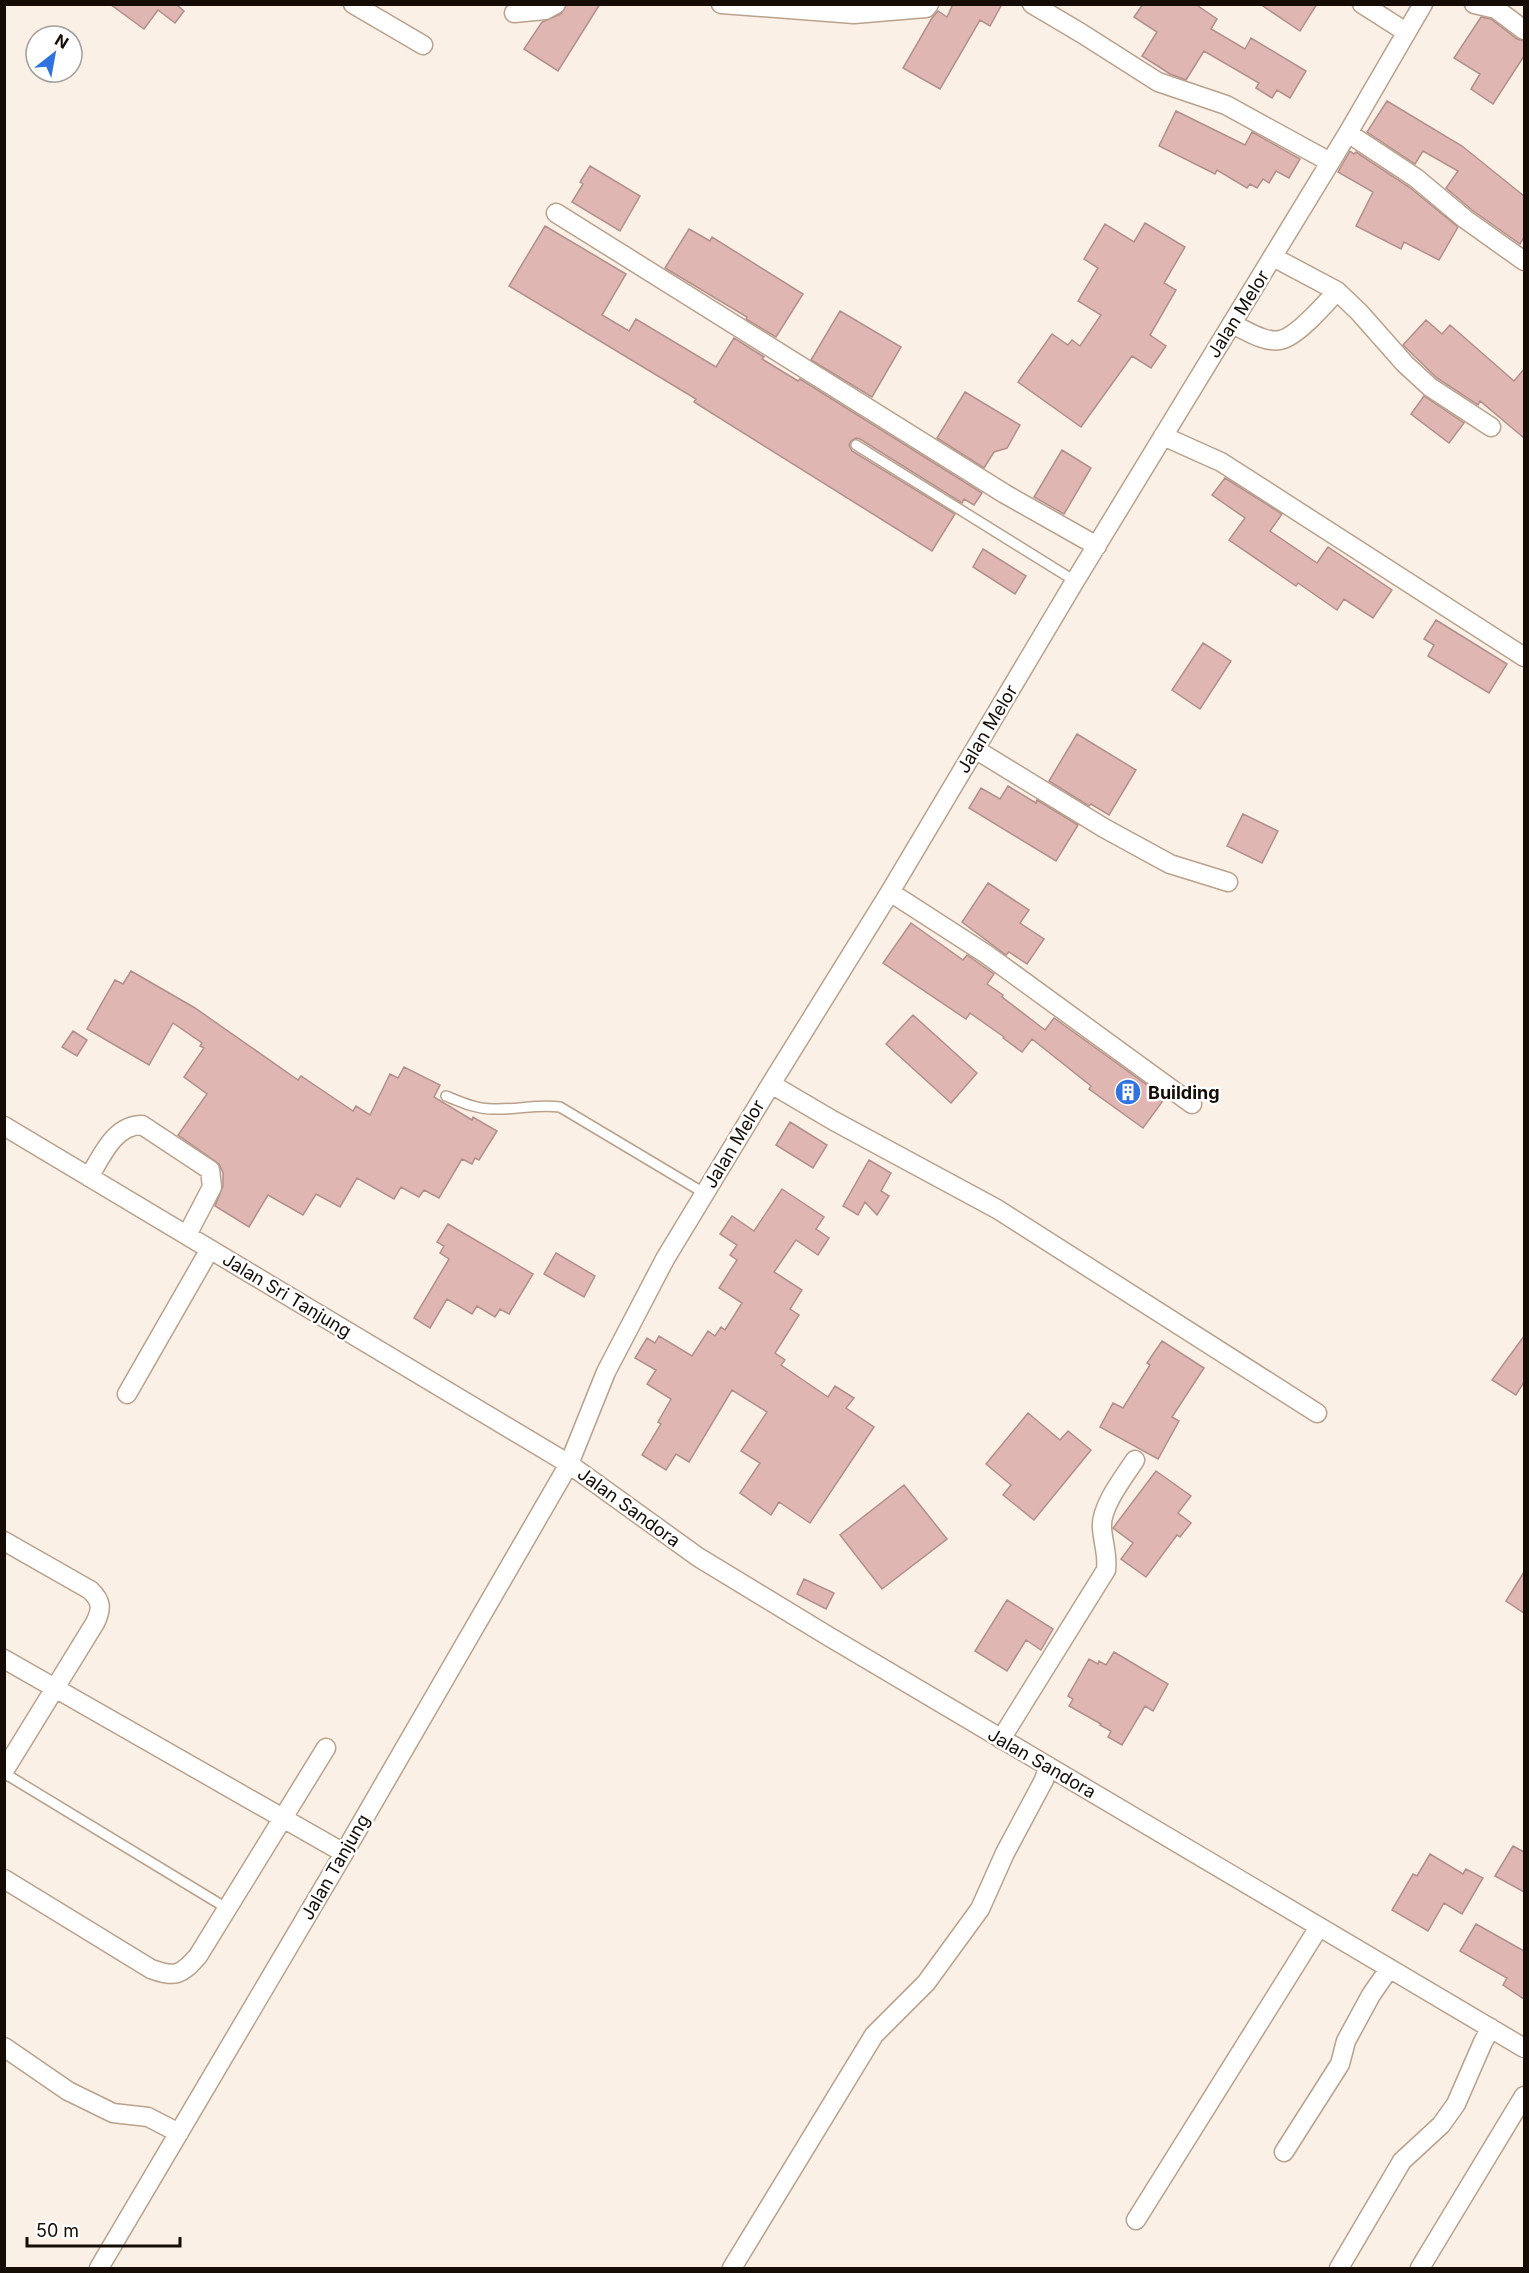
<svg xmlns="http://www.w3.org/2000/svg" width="1529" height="2273" font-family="Inter,sans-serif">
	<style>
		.building { fill: #dfb6b2; stroke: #b28f8c; stroke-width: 1.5 }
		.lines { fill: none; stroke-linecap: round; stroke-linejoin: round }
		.lane-casing { stroke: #baa18b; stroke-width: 12 }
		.street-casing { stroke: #baa18b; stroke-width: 21 }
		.lane { stroke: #fff; stroke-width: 9 }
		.street { stroke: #fff; stroke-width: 18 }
		.labels { text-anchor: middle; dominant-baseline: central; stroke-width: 5; stroke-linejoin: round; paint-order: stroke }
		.street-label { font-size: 18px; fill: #150c05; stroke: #fff }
		.poi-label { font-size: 18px; font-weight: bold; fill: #150c05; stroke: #fff; text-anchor: start }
	</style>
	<rect width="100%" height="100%" fill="#fbf0e6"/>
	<!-- building -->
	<path class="building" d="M110,4H176L184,11L175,23L158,10L144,29Z
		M567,4H600L558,71L524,49L542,22L561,14Z
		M953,4H1002L990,26L980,20L940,89L903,68L932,18L938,11L947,17Z
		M1143,4H1195L1217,19L1211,29L1245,49L1251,38L1306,71L1290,98L1277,90L1272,98L1256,88L1259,83L1204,51L1186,80L1170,74L1142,56L1157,32L1134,17Z
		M1260,4H1317L1300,31Z
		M1481,17L1491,19L1517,39L1524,41V56L1493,104L1471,89L1480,74L1454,58Z
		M1387,101L1462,146L1524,196V237L1520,244L1472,210L1446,188L1458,171L1423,151L1415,164L1367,132Z
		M1176,111L1245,145L1252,132L1300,159L1289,178L1276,171L1269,183L1263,179L1257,188L1250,184L1247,188L1217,170L1215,174L1159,146Z
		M1350,151L1354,154L1356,152L1409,187L1458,227L1439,260L1404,242L1401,249L1356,226L1373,192L1338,172Z
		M590,166L640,196L620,231L572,202L583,184L580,182Z
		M1145,223L1185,247L1164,283L1176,290L1150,335L1166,346L1151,368L1132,356L1081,427L1018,382L1052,334L1068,345L1072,340L1080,346L1101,315L1078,301L1098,268L1084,259L1105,224L1134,242Z
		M545,226L626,274L602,315L629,331L636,319L716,367L734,338L764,357L762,359L798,381L800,379L982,493L974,505L964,499L962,503L860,439L856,438L851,441L849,445L852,451L955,514L932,551L694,402L696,399L509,286Z
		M689,229L710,241L712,237L803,294L776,337L746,319L747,317L665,268Z
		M840,311L901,347L872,397L811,360Z
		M1426,320L1442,334L1450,325L1514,381L1524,369V438L1480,401L1478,405L1437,378L1403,345Z
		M965,392L1020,425L1007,448L994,452L984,468L937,438Z
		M1424,396L1464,423L1449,443L1411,414Z
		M1062,450L1091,468L1064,514L1034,497Z
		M1225,478L1282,514L1270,531L1317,563L1328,547L1392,590L1373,618L1344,599L1337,610L1298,583L1296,586L1229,540L1245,518L1212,495Z
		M983,549L1026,576L1015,594L973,567Z
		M1436,620L1507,664L1489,693L1428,656L1434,645L1424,639Z
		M1203,643L1231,661L1200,709L1172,690Z
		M1077,734L1136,770L1109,815L1091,804L1089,806L1049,781Z
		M1008,786L1036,803L1037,800L1078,825L1056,861L969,808L981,788L1000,799Z
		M1243,814L1278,831L1262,863L1227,846Z
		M988,883L1029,910L1020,923L1044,939L1027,964L1009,952L1006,955L962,922Z
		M911,923L963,960L967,955L994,974L987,984L1003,995L1002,997L1045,1030L1054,1018L1165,1098L1143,1128L1089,1089L1091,1086L1032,1039L1022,1052L1003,1038L1004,1037L970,1013L966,1019L883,963Z
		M131,971L195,1008L298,1080L301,1076L353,1111L356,1106L370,1115L390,1074L398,1078L404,1067L440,1085L434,1097L472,1120L473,1117L497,1131L479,1160L475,1158L472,1164L462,1159L439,1198L424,1190L419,1197L401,1187L394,1199L357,1178L340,1207L316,1194L303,1215L268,1195L249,1227L215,1206L223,1186V1173L219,1164L178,1135L207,1094L184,1077L204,1048L200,1046L202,1043L173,1023L149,1065L87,1029L115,980L123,984Z
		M913,1015L977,1073L951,1103L886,1044Z
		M73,1031L87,1040L77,1056L62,1047Z
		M790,1122L827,1145L813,1168L776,1145Z
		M869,1160L891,1173L881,1191L889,1196L877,1215L865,1202L858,1215L843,1206Z
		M782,1189L824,1217L816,1229L829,1238L818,1255L796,1240L774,1272L802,1290L790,1309L799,1315L775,1353L785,1360L781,1365L828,1397L835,1386L854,1398L846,1408L874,1427L810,1523L779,1502L771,1515L740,1493L760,1463L741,1451L767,1412L732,1390L689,1462L676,1454L666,1470L642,1455L661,1424L658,1422L671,1399L647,1384L656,1370L635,1358L647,1338L655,1343L659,1336L692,1356L708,1331L715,1336L721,1327L725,1330L742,1303L719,1288L737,1260L730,1255L737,1245L720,1234L732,1216L754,1231Z
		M448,1224L533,1274L509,1314L500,1309L495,1317L477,1306L472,1314L447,1299L430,1328L414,1318L449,1259L440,1253L444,1246L437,1242Z
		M556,1253L595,1276L584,1297L544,1274Z
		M1524,1336V1382L1516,1395L1492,1380Z
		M1162,1341L1204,1368L1172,1417L1179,1421L1158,1459L1100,1427L1113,1403L1123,1408L1150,1365L1147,1363Z
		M1028,1413L1060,1440L1068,1431L1091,1450L1034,1520L1003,1495L1011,1485L986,1464Z
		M1156,1471L1191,1496L1178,1513L1191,1523L1180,1537L1177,1535L1146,1577L1121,1559L1133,1543L1113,1528Z
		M904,1485L947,1539L882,1589L840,1535Z
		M1524,1572V1613L1506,1601Z
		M804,1579L834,1593L826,1609L797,1594Z
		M1007,1600L1053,1629L1041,1650L1026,1640L1007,1671L975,1651Z
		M1114,1652L1168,1684L1153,1711L1145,1706L1122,1745L1108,1737L1111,1731L1100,1725L1101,1724L1069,1706L1073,1699L1068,1696L1089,1659L1098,1664L1099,1661L1106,1665Z
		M1513,1846L1524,1852V1892L1495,1876Z
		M1430,1854L1463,1874L1466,1869L1483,1878L1462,1914L1444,1903L1428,1931L1392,1910L1413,1874L1417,1876Z
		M1476,1924L1524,1951V1999L1503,1985L1507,1978L1460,1951Z"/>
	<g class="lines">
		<defs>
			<path id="lane" d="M856,445L1075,581
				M446,1096C461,1102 476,1109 493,1109C516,1110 537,1104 560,1107L704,1193
				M4,1773L228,1909"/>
			<path id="street" d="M353,4L423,45
				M721,4L854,14L926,8L929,4
				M1032,4L1081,33L1158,82L1226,105L1330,162
				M1362,4L1406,32
				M1474,4L1496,9L1524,30
				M514,13L545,10L556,4
				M1348,133L1416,178L1465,219L1524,261
				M556,213L1005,494L1097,546
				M1273,257L1337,291L1359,312L1405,364L1430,387L1491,427
				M1232,324C1246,330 1264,343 1280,340C1297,337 1325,304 1337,291
				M1163,436L1221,462L1524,657
				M975,749L1104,828L1170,864L1228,882
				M890,892L986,954L1192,1104
				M771,1084L834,1121L997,1209L1317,1413
				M4,1126L569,1464L698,1557L828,1636L1524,2048
				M89,1177C102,1156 114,1125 142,1125L210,1170L212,1187L187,1235
				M127,1394L210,1249
				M4,1541L90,1590C102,1601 102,1609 95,1623L4,1771
				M4,1659L344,1853
				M1001,1739L1106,1570C1108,1555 1103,1543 1102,1528C1100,1507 1124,1477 1135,1460
				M4,1879L151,1969C176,1978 181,1975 198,1956L326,1748
				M4,2047L68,2091L113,2113L148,2117L179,2133
				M1284,2152L1340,2064L1346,2041L1371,1995L1389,1969
				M1136,2220L1319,1927
				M99,2268L344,1853L569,1464L606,1372L665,1259L771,1084L890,892L1075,581L1348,133L1423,4
				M732,2268L874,2035L926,1983L980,1909L1005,1853L1044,1780L1048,1766
				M1339,2268L1402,2161L1441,2125L1456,2104L1483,2042L1491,2028
				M1420,2268L1524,2096"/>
		</defs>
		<!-- lane casing -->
		<use href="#lane" class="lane-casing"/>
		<!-- street casing -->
		<use href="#street" class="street-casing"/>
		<!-- lane -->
		<use href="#lane" class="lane"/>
		<!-- street -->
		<use href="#street" class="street"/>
	</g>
	<!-- icons -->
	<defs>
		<symbol id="building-disc" viewBox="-11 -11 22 22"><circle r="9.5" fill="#3073e0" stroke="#fff"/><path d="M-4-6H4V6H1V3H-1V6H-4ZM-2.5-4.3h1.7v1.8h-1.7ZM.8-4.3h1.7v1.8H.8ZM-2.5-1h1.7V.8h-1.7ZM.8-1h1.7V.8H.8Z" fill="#fff"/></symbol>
	</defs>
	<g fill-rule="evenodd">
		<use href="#building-disc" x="1113" y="1077" width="30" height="30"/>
	</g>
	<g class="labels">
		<!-- street labels -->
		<g class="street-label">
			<text transform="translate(1238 314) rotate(-58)">Jalan Melor</text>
			<text transform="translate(987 729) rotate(-59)">Jalan Melor</text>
			<text transform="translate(734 1144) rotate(-59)">Jalan Melor</text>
			<text transform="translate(287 1295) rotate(31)">Jalan Sri Tanjung</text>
			<text transform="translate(629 1507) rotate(36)">Jalan Sandora</text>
			<text transform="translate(1042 1763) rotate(30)">Jalan Sandora</text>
			<text transform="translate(335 1867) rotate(-60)">Jalan Tanjung</text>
		</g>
		<!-- poi labels -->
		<g class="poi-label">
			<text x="1148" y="1092">Building</text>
		</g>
	</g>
	<!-- border -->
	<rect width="1529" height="2273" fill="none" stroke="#150c05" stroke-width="12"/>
	<!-- north arrow -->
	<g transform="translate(54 54) rotate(31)"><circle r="28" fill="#ffffff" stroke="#a19e9b" stroke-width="1.5"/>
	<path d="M0-4.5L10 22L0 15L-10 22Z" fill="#3073e0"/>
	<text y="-9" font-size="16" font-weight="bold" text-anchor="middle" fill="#150c05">N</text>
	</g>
	<!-- scale -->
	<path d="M27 2237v9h153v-9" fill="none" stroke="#150c05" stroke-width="3"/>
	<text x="36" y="2237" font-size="18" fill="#150c05" stroke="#ffffff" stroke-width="4.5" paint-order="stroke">50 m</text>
</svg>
